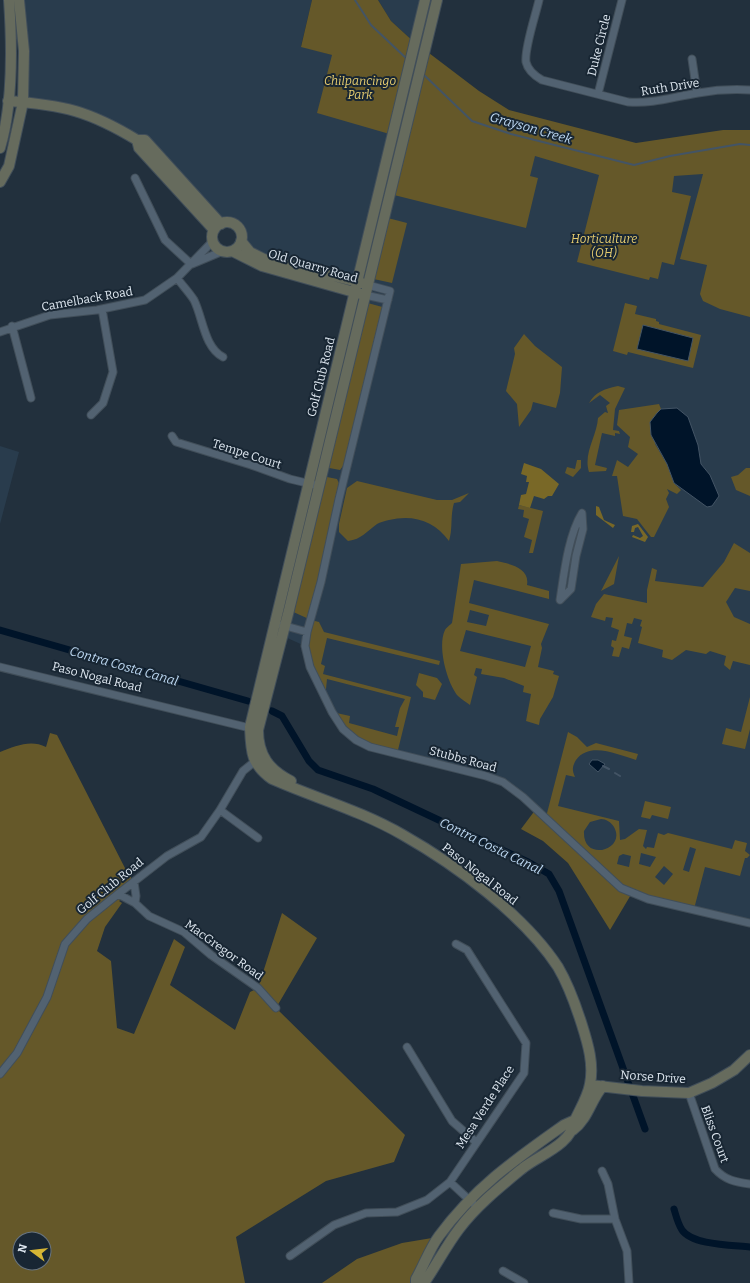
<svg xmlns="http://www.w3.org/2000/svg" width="750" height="1283" font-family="Bitter,serif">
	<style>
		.built { fill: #293c4d }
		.green { fill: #655829; fill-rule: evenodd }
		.forest { fill: #796827 }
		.water { fill: #001429; stroke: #435465 }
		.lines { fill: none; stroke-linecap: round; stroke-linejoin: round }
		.stream { stroke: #435465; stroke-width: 2 }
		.canal { stroke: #001429; stroke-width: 7 }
		.street-casing { stroke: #414e59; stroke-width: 9 }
		.secondary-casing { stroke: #414e59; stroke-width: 12 }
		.street { stroke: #526271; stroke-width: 7 }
		.secondary { stroke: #666b5d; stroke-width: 10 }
		.labels { text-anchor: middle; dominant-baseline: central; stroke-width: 4; stroke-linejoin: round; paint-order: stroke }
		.street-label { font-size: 12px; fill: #dfe8f1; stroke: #182633 }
		.park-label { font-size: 12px; font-style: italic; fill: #e6cc6f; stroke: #182633 }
		.water-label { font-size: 13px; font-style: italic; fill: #bdd8f2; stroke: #182633 }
	</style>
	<rect width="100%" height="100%" fill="#22303d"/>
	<!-- built -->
	<path class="built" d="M19,0H312L301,46L332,55L393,135L358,281L264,259L242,237L238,227L234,224L225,222L145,141L105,122L23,102Z
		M378,0H425L415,43L391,21Z
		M416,87L472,129L750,154V923L648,899L503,782L370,747L332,712L305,646L283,636Z
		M0,446L19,452L0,524Z"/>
	<!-- green -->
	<path class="green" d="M312,0H378L391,21L415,43L393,135L317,113L332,55L301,47Z
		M425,50L479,91L509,110L636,143L723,130H750V317L720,309L703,301L700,294L707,265L680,259L703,174L674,176L672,192L691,196L674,265L662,262L658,279L650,277L649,280L577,262L599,175L535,156L530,176L538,178L526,228L390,194Z
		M384,217L407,223L392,283L369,278Z
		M364,302L386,308L351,455L340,470L324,467Z
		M625,303L637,306L635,314L656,319V321L659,322V324L701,335L693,368L628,352L627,355L613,351Z
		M524,334L535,346L562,367L560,393L556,408L533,402L531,410L519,427L517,404L506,391L515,354L514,348Z
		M618,386L625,388L615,409L613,430L619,431L620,434L615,433V436L602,433L595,465L607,468L606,471L589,472C583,453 597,436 598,418L605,412L608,413L606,406L610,403L600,395L589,403C596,391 605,389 618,386Z
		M659,404L661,409L657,413L655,444L667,464L674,483L681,490L677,494L667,489L669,493L666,499L669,507L654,537H651L637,519L623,516L617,476H612L617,460L628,467L638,454L628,447L630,437L617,425L619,410Z
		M577,460H581V468L573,477L565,473L567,467L575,469Z
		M746,468H750V496L736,490L731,477L738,475Z
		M322,476L337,479L342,490L311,620L319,622L324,632L440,661L439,665L327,638L321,664L325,666L323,674L411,697L397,754L356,740L332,712L350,716L349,723L397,736L399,727H395L400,708L405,699L327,679L326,689L320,690L305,646L311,620L289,610Z
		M357,481L437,500H452L469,493L460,502L454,503C450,516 453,528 449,541C435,521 413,514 389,520C385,521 380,522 377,524C366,532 362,539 348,541L339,532V524L347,488Z
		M519,505L543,511L533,553H529L532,540L524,537L529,519L523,517L524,510L518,509Z
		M734,543L750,553V591L735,588L726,602L734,617L750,624V665L733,661L730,670L724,665L726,656L710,651L706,654L686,650L672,660L662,657L663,650L638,643L642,627L640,626L642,620L634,618L632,624L627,623L624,636L632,638L629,649L622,647L619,657L612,656L614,648L611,646L612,640L616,641L619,630L611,627L613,618L606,617L605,621L591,617L596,604L604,594L647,603V590L652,568L657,570L655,581L703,587L724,562Z
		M619,556L614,584L601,591Z
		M497,561C510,564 530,568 527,585L549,591V599L474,580L469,603L549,624L541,644L542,648L538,667L554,671L553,674L559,676L553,697L540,719L539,725L526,721L531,694L523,692L524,686L504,678L481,674L482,669L476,668L474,675L477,677L470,705C466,702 461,699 458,696C447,683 437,646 445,630C446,628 450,625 452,623L461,564ZM470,610L489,615L486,626L467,622ZM466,630L531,646L525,667L460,651Z
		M419,673L437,678L442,684L435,700L423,697V692L416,685Z
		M750,697V729L745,749L722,744L726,728L741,732Z
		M568,732L577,737L587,747L596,743L638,754L636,760C618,755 590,741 576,760C572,767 572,770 575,777L566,775L558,806L619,821L620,840L625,839L639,829L647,830L643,846L646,849L647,847L654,848L658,833L664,835L668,833L732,849L735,840L747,843L745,851L750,855L747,858H745L740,876L705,867L694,909L632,893L610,930L568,863L543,841L521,829L536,809L546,817ZM601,819C606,819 611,822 614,827C627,850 582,863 584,831L590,822ZM690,847L696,849L689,872L683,870ZM641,853L656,857L650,867L639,864ZM623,854L631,856L629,867L617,864L619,856ZM664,866L673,874L664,885L655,877Z
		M50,733L57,735L127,872L134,882L118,894L123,898L119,901L122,903L105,927L97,951L111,961L117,1028L134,1034L174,939L185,947L170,985L235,1030L250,992L258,988L282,913L317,938L276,1008L405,1135L394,1162L326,1181L236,1237L245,1283H0V752C15,746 31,739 46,747ZM20,1239H44V1263H20Z
		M645,801L671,807L668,819L652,815L650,819L641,817Z
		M438,1237L416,1283H322L357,1259L402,1243Z"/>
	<!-- forest -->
	<path class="forest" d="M524,463L541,469L559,484L552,496H548L544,499L534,496L530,508L519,505L521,495L526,494L529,482H526L527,476L521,474Z
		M596,506L599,507L604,520L615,525L613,528L596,515Z
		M638,524L648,537L645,542L632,537L633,535L640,538L643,536L638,527L635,528L634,532H631L632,526Z"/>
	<!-- water -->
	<path class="water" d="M643,325L693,338L688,361L637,349Z
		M677,408L688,417L698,445L701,464L710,475L719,496L712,506L707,507L674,483L667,464L651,435L650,422L657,413L661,409Z
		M592,760H598L605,764L598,772L589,764Z"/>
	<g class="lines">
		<!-- stream -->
		<path class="stream" d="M355,0L371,25L407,59
			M422,73L472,121L511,134L634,165L670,156L740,144L750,145
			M603,766L609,769
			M615,773L620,776"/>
		<!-- canal -->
		<path class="canal" d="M0,630L248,701
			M272,711L282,716L309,761L318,770L373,789L528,862L549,874L559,891L645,1129
			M674,1209C676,1216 678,1224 682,1230C692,1245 732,1245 750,1247"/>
		<defs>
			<path id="street" d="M539,0C536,14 524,49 526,62C528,71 535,76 542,80L628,102C654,104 672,97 698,93C715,90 733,89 750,90
				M692,59L697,93
				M598,94L622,0
				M135,178L165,240L191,264
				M192,264L223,251
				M177,278C182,285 189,292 194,300C203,318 204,347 223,357
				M368,285L390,291L339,499L321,582L307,632L305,646L310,667L332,712L343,729L356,740L370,747L486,776L503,782L523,797L621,888L648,899L750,923
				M365,295L388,300
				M12,326L31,398
				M0,332L50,315L97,310L145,300L177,278L213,241
				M91,415L103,403L113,372L102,309
				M172,436L176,442L251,465L290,479L319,486
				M582,513L583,529L576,556L571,589L560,600C564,574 568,536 582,513Z
				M282,625L307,632
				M0,667L254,729
				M220,810L258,838
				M118,894L135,903L136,896L134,882
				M135,903L149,916L184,932L211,955L258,988L276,1008
				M407,1047L452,1121L476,1142
				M0,1074L17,1053L47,997L65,944L87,919L118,894L167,856L201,837L220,810L243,771L259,758
				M689,1093L715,1169C725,1180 735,1182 750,1184
				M602,1171L608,1184L615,1219L627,1251L629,1283
				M450,1182L478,1208
				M553,1213L581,1219H615
				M290,1256L334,1225L366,1213L397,1212L427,1200L450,1182L524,1073L526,1043L467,950L456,944
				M503,1271L524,1283"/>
			<path id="secondary" d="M425,0L250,727C251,752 251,764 272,779C315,798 362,811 403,835C456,865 524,915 558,967C568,984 576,1006 582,1025C588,1044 594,1064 590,1084C588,1096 580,1109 575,1120
				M8,101C64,105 89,111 137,140H145L221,224
				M137,140L139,148L214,230
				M0,148C13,105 12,44 9,0
				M0,182L9,166L23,102L24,51L19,0
				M212 237a15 15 0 1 1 30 0a15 15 0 1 1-30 0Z
				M241,241L250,252L264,259L362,283
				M232,251L262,266L361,294
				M291,781C269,770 258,755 258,730L289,610L437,0
				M590,1085L642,1091L689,1093L712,1083L734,1070L750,1055
				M573,1130C588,1119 591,1099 603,1086
				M416,1283V1279C424,1265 430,1248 439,1236C475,1187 516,1159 564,1125L575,1120C571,1145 541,1154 523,1168C501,1186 476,1206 459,1229C446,1246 436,1266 424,1283"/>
		</defs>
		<!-- street casing -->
		<use href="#street" class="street-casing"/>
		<!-- secondary casing -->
		<use href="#secondary" class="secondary-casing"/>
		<!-- street -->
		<use href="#street" class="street"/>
		<!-- secondary -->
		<use href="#secondary" class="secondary"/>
	</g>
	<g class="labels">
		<!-- street labels -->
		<g class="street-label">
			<text transform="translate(599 45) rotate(-76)">Duke Circle</text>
			<text transform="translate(670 87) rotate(-9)">Ruth Drive</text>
			<text transform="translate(313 266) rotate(16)">Old Quarry Road</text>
			<text transform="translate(87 299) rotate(-10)">Camelback Road</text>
			<text transform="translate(321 377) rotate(-76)">Golf Club Road</text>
			<text transform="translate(247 454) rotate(18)">Tempe Court</text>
			<text transform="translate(97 677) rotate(14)">Paso Nogal Road</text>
			<text transform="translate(463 759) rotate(15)">Stubbs Road</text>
			<text transform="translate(480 874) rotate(38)">Paso Nogal Road</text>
			<text transform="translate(110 886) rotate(-39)">Golf Club Road</text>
			<text transform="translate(224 950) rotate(36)">MacGregor Road</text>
			<text transform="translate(653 1077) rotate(4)">Norse Drive</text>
			<text transform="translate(485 1107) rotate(-57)">Mesa Verde Place</text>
			<text transform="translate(715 1134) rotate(70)">Bliss Court</text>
		</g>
		<!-- park labels -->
		<g class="park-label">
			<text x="360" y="81">Chilpancingo<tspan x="360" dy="14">Park</tspan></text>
			<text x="604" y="239">Horticulture<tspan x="604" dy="14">(OH)</tspan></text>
		</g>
		<!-- water labels -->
		<g class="water-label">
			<text transform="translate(531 128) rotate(16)">Grayson Creek</text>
			<text transform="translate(124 666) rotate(16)">Contra Costa Canal</text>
			<text transform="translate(491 846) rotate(26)">Contra Costa Canal</text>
		</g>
	</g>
	<!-- north arrow -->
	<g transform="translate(32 1251) rotate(285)"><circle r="19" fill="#182633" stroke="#68747f"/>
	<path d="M0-3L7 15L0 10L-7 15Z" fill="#d5b534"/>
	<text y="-6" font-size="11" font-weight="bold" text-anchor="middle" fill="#dfe8f1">N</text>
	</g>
</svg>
